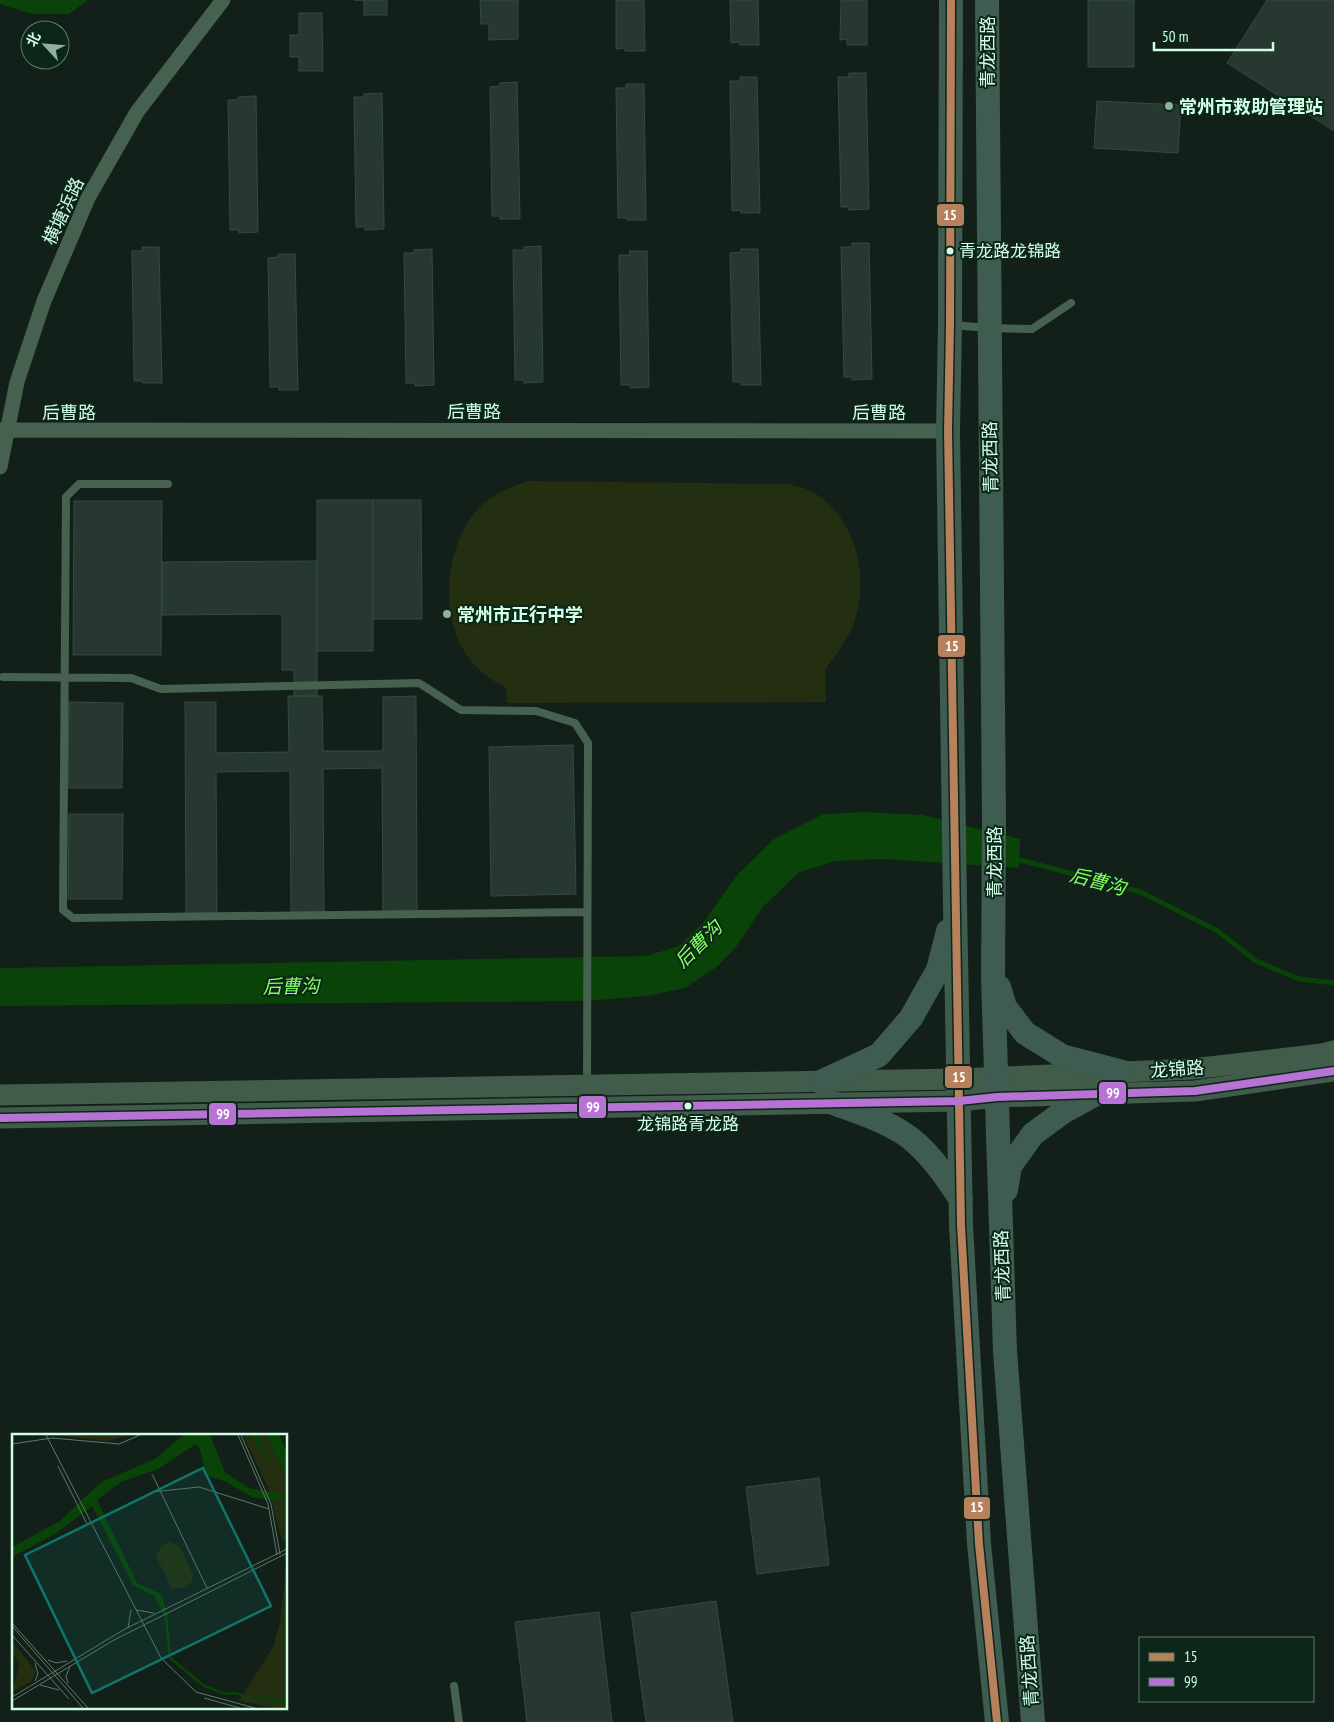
<svg xmlns="http://www.w3.org/2000/svg" width="1334" height="1722" font-family="'PT Sans Narrow','Noto Sans SC',sans-serif">
	<style>
		.pitch { fill: #242e10 }
		.water { fill: #094307 }
		.lines { fill: none; stroke-linecap: round; stroke-linejoin: round }
		.stream { stroke: #094307; stroke-width: 5 }
		.building { fill: #273830; stroke: #334b40 }
		.lane { stroke: #46614f; stroke-width: 8 }
		.street { stroke: #46614f; stroke-width: 15 }
		.secondary { stroke: #415c4b; stroke-width: 21 }
		.primary { stroke: #3f5c51; stroke-width: 24 }
		.bus-1-casing { stroke: #0c2619; stroke-width: 11 }
		.bus-2-casing { stroke: #0c2619; stroke-width: 11 }
		.bus-1 { stroke: #b6815c; stroke-width: 8 }
		.bus-2 { stroke: #b673d3; stroke-width: 8 }
		.poi-dot { fill: #8eb19e; stroke: #0c2619; stroke-width: 2 }
		.bus-dot { fill: #d1ffe5; stroke: #0c2619; stroke-width: 2 }
		.labels { text-anchor: middle; dominant-baseline: central; stroke-width: 4; stroke-linejoin: round; paint-order: stroke }
		.bus-label { font-size: 17px; fill: #d1ffe5; stroke: #0c2619; text-anchor: start }
		.street-label { font-size: 18px; fill: #d1ffe5; stroke: #0c2619 }
		.poi-label { font-size: 18px; font-weight: bold; fill: #d1ffe5; stroke: #0c2619; text-anchor: start }
		.water-label { font-size: 19px; font-style: italic; fill: #83ff5f; stroke: #0c2619 }
		.inset-river { fill: none; stroke: #094307; stroke-width: 2.5 }
		.inset-road { fill: none; stroke: #5e796b; stroke-width: 1 }
		.view { fill: #0f766e; fill-opacity: 0.15; stroke: #0f766e; stroke-width: 2.5 }
		.inset-edge { fill: none; stroke: #d1ffe5; stroke-width: 2.5 }
		.line-badge { stroke: #0c2619; stroke-width: 2 }
		.badge-label { font-size: 14px; text-anchor: middle; font-weight: bold; fill: #fff }
	</style>
	<rect width="100%" height="100%" fill="#122019"/>
	<!-- pitch -->
	<path class="pitch" d="M528,481L788,484C795,486 804,487 811,491C858,516 872,584 851,630C844,645 835,657 825,669L826,702L507,703L506,688C494,681 482,674 473,663C436,623 444,538 484,503C497,492 513,486 528,481Z"/>
	<!-- water -->
	<path class="water" d="M0,0H88L69,14H32L0,4Z
		M865,812L923,815L1020,839L1019,868L883,859L835,861L798,873L762,908L736,947L718,966L685,988L647,996L585,1001L0,1006V968L646,956L679,946L702,924L738,874L774,839L823,814Z"/>
	<g class="lines">
		<!-- stream -->
		<path class="stream" d="M1013,858L1141,892L1218,931L1256,961L1299,979L1334,983"/>
	</g>
	<!-- building -->
	<path class="building" d="M354,0H387V15H364V0Z
		M480,0H518V39L489,40V24H481Z
		M616,0H644L645,51H625V48L616,49Z
		M730,0H758L759,45H740L739,42L731,43Z
		M841,0H867V45H847V39L840,40Z
		M1088,0H1134V67H1088Z
		M1267,0H1334V131L1227,63Z
		M299,13H322L323,71H299V57H290V35H299Z
		M849,73H866L869,209L849,210V207H841L838,77H849Z
		M740,77H757L760,213H741V210L732,211L730,81H740Z
		M517,82L520,219H500V216H492L490,87L500,86V83Z
		M626,84H644L646,220H627V218H618L616,88H626Z
		M382,93L384,229L365,230V227H356L354,97H364V94Z
		M256,96L258,232L239,233V230H230L228,100H238V97Z
		M1097,101L1181,105L1178,153L1094,148Z
		M852,243H869L872,379L852,380V377H844L841,247H852Z
		M541,246L543,382L524,383V380H515L513,250H524V247Z
		M142,247H159L162,383H143L142,381H134L132,251H142Z
		M432,249L434,385L415,386V383H406L404,253H414V250Z
		M741,249H758L761,385H741V382H733L730,253L741,252Z
		M629,251H647L649,387L630,388V385H621L619,255H630Z
		M278,254H295L298,390H279V387H270L268,258L278,257Z
		M317,500H373V651H317Z
		M373,500H421L422,619H373Z
		M74,501H162L161,655H73Z
		M317,561V696H294V670H282V614L162,615V562Z
		M288,696H322L323,751H383V697L416,696L417,913H383L382,768L323,769L324,914H291L290,771L216,772L217,914L186,915L185,702H216V753L289,752Z
		M69,702L123,703L122,788H68Z
		M573,745L576,894L491,896L489,747Z
		M69,814H123L122,899H68Z
		M819,1478L829,1565L757,1574L746,1487Z
		M716,1601L733,1722H646L631,1613Z
		M599,1612L612,1722H527L515,1622Z"/>
	<g class="lines">
		<!-- lane -->
		<path class="lane" d="M952,325L989,328L1032,329L1071,303
			M168,484H79L66,497L63,910L73,918L586,912
			M3,677L131,678L161,689L419,683L461,710L536,711L575,723L588,743L587,1084
			M454,1686L459,1722"/>
		<!-- street -->
		<path class="street" d="M0,430L948,431
			M0,467L17,382L44,301L88,198L137,112L223,0"/>
		<!-- secondary -->
		<path class="secondary" d="M0,1095L959,1079L1192,1069L1322,1054L1334,1051
			M0,1118L959,1101L997,1097L1195,1091L1334,1071"/>
		<!-- primary -->
		<path class="primary" d="M951,0L950,325L948,431L955,903L961,1225L979,1544L997,1722
			M987,0L994,822L993,979L1005,1351L1033,1722
			M999,987L1005,1007L1025,1033L1062,1056L1123,1072
			M821,1082L879,1055L911,1018L938,970L948,931
			M833,1103C860,1113 894,1123 916,1143C934,1159 948,1180 961,1200
			M1006,1190L1010,1166L1033,1134L1063,1112L1096,1094"/>
		<defs>
			<path id="bus-1" d="M951,0L950,325L948,431L961,1225L979,1544L997,1722"/>
			<path id="bus-2" d="M0,1118L959,1101L997,1097L1195,1091L1334,1071"/>
		</defs>
		<!-- bus-1 casing -->
		<use href="#bus-1" class="bus-1-casing"/>
		<!-- bus-2 casing -->
		<use href="#bus-2" class="bus-2-casing"/>
		<!-- bus-1 -->
		<use href="#bus-1" class="bus-1"/>
		<!-- bus-2 -->
		<use href="#bus-2" class="bus-2"/>
	</g>
	<!-- markers -->
	<g class="poi-dot">
		<circle cx="1169" cy="106" r="5"/>
		<circle cx="447" cy="614" r="5"/>
	</g>
	<g class="bus-dot">
		<circle cx="950" cy="251" r="4.5"/>
		<circle cx="688" cy="1106" r="4.5"/>
	</g>
	<g class="labels">
		<!-- bus labels -->
		<g class="bus-label">
			<text x="959" y="251">青龙路龙锦路</text>
			<text x="688" y="1124" text-anchor="middle">龙锦路青龙路</text>
		</g>
		<!-- street labels -->
		<g class="street-label">
			<text transform="translate(987 52) rotate(-90)">青龙西路</text>
			<text transform="translate(63 211) rotate(-65)">横塘浜路</text>
			<text x="474" y="411">后曹路</text>
			<text x="69" y="412">后曹路</text>
			<text x="879" y="412">后曹路</text>
			<text transform="translate(990 457) rotate(-91)">青龙西路</text>
			<text transform="translate(994 862) rotate(-90)">青龙西路</text>
			<text transform="translate(1177 1069) rotate(-4)">龙锦路</text>
			<text transform="translate(1002 1266) rotate(-92)">青龙西路</text>
			<text transform="translate(1029 1671) rotate(-94)">青龙西路</text>
		</g>
		<!-- poi labels -->
		<g class="poi-label">
			<text x="1179" y="106">常州市救助管理站</text>
			<text x="457" y="614">常州市正行中学</text>
		</g>
		<!-- water labels -->
		<g class="water-label">
			<text transform="translate(1098 881) rotate(15)">后曹沟</text>
			<text transform="translate(698 944) rotate(-45)">后曹沟</text>
			<text transform="translate(291 986) rotate(-1)">后曹沟</text>
		</g>
	</g>
	<!-- overview -->
	<g transform="translate(12 1434)">
		<rect width="275" height="275" fill="#122019"/>
		<path d="M42,1H121L93,7ZM231,1H254L275,43V109L270,106L256,54ZM275,126V274H262L227,267L261,213L268,188ZM0,207L24,238L19,248L0,258L8,229L0,220Z" fill="#242e10"/>
		<path d="M158,108L168,113L181,140L180,148L172,153L160,155L144,122L150,112Z" fill="#242e10"/>
		<path d="M171,1H198L213,38L237,54L269,60L271,64L262,67L240,63L214,48L194,41L188,16L184,10L146,35L109,48L85,66L125,149L149,160L156,182L153,183L141,161L121,151L80,72L43,100L0,123V113L48,87L89,48L143,25ZM238,1H246L257,28L254,29L252,19ZM254,1H267L275,18V44Z" fill="#094307"/>
		<path class="inset-river" d="M154,182L158,224L192,252L214,260L225,259L240,267L251,264L275,268"/>
		<path class="inset-road" d="M34,1L149,224L184,258L243,274M226,1L256,70L265,121M229,1L259,70L268,120M0,10L40,4L107,10L128,1M46,32L75,90M140,40L195,154M140,58L187,53L257,75M124,176L142,179M0,189L76,274M0,192L71,274M116,194L119,176M0,201L57,265M36,226L44,229L55,227M23,247L26,240L23,229M56,249L54,242L58,233M28,251L47,256M0,263L113,195L275,115M192,264L228,274M0,267L102,206L275,119"/>
		<path class="view" d="M191,34L259,172L80,259L13,121Z"/>
		<rect width="275" height="275" class="inset-edge"/>
	</g>
	<g class="line-badge">
		<rect x="936" y="203" width="29" height="24" rx="5" fill="#b6815c"/>
		<rect x="937" y="634" width="29" height="24" rx="5" fill="#b6815c"/>
		<rect x="944" y="1065" width="29" height="24" rx="5" fill="#b6815c"/>
		<rect x="1098" y="1081" width="29" height="24" rx="5" fill="#b673d3"/>
		<rect x="578" y="1095" width="29" height="24" rx="5" fill="#b673d3"/>
		<rect x="208" y="1102" width="29" height="24" rx="5" fill="#b673d3"/>
		<rect x="963" y="1496" width="28" height="24" rx="5" fill="#b6815c"/>
	</g>
	<g class="badge-label">
		<text x="950" y="220">15</text>
		<text x="952" y="651">15</text>
		<text x="959" y="1082">15</text>
		<text x="1113" y="1098">99</text>
		<text x="593" y="1112">99</text>
		<text x="223" y="1119">99</text>
		<text x="977" y="1512">15</text>
	</g>
	<!-- legend -->
	<rect x="1139" y="1637" width="175" height="65" fill="#0c2619" stroke="#5b7d6b"/>
	<rect x="1149" y="1653" width="25" height="8" fill="#b6815c" stroke="#5b7d6b"/>
	<text x="1184" y="1662" font-size="15" fill="#d1ffe5">15</text>
	<rect x="1149" y="1678" width="25" height="8" fill="#b673d3" stroke="#5b7d6b"/>
	<text x="1184" y="1687" font-size="15" fill="#d1ffe5">99</text>
	<!-- north arrow -->
	<g transform="translate(45 45) rotate(296)"><circle r="24" fill="#0c2619" stroke="#5b7d6b"/>
	<path d="M0-4L9 19L0 12L-9 19Z" fill="#8eb19e"/>
	<text y="-8" font-size="14" font-weight="bold" text-anchor="middle" fill="#d1ffe5">北</text>
	</g>
	<!-- scale -->
	<path d="M1154 42v8h119v-8" fill="none" stroke="#d1ffe5" stroke-width="2.5"/>
	<text x="1162" y="42" font-size="15" fill="#d1ffe5" stroke="#0c2619" stroke-width="4" paint-order="stroke">50 m</text>
</svg>
